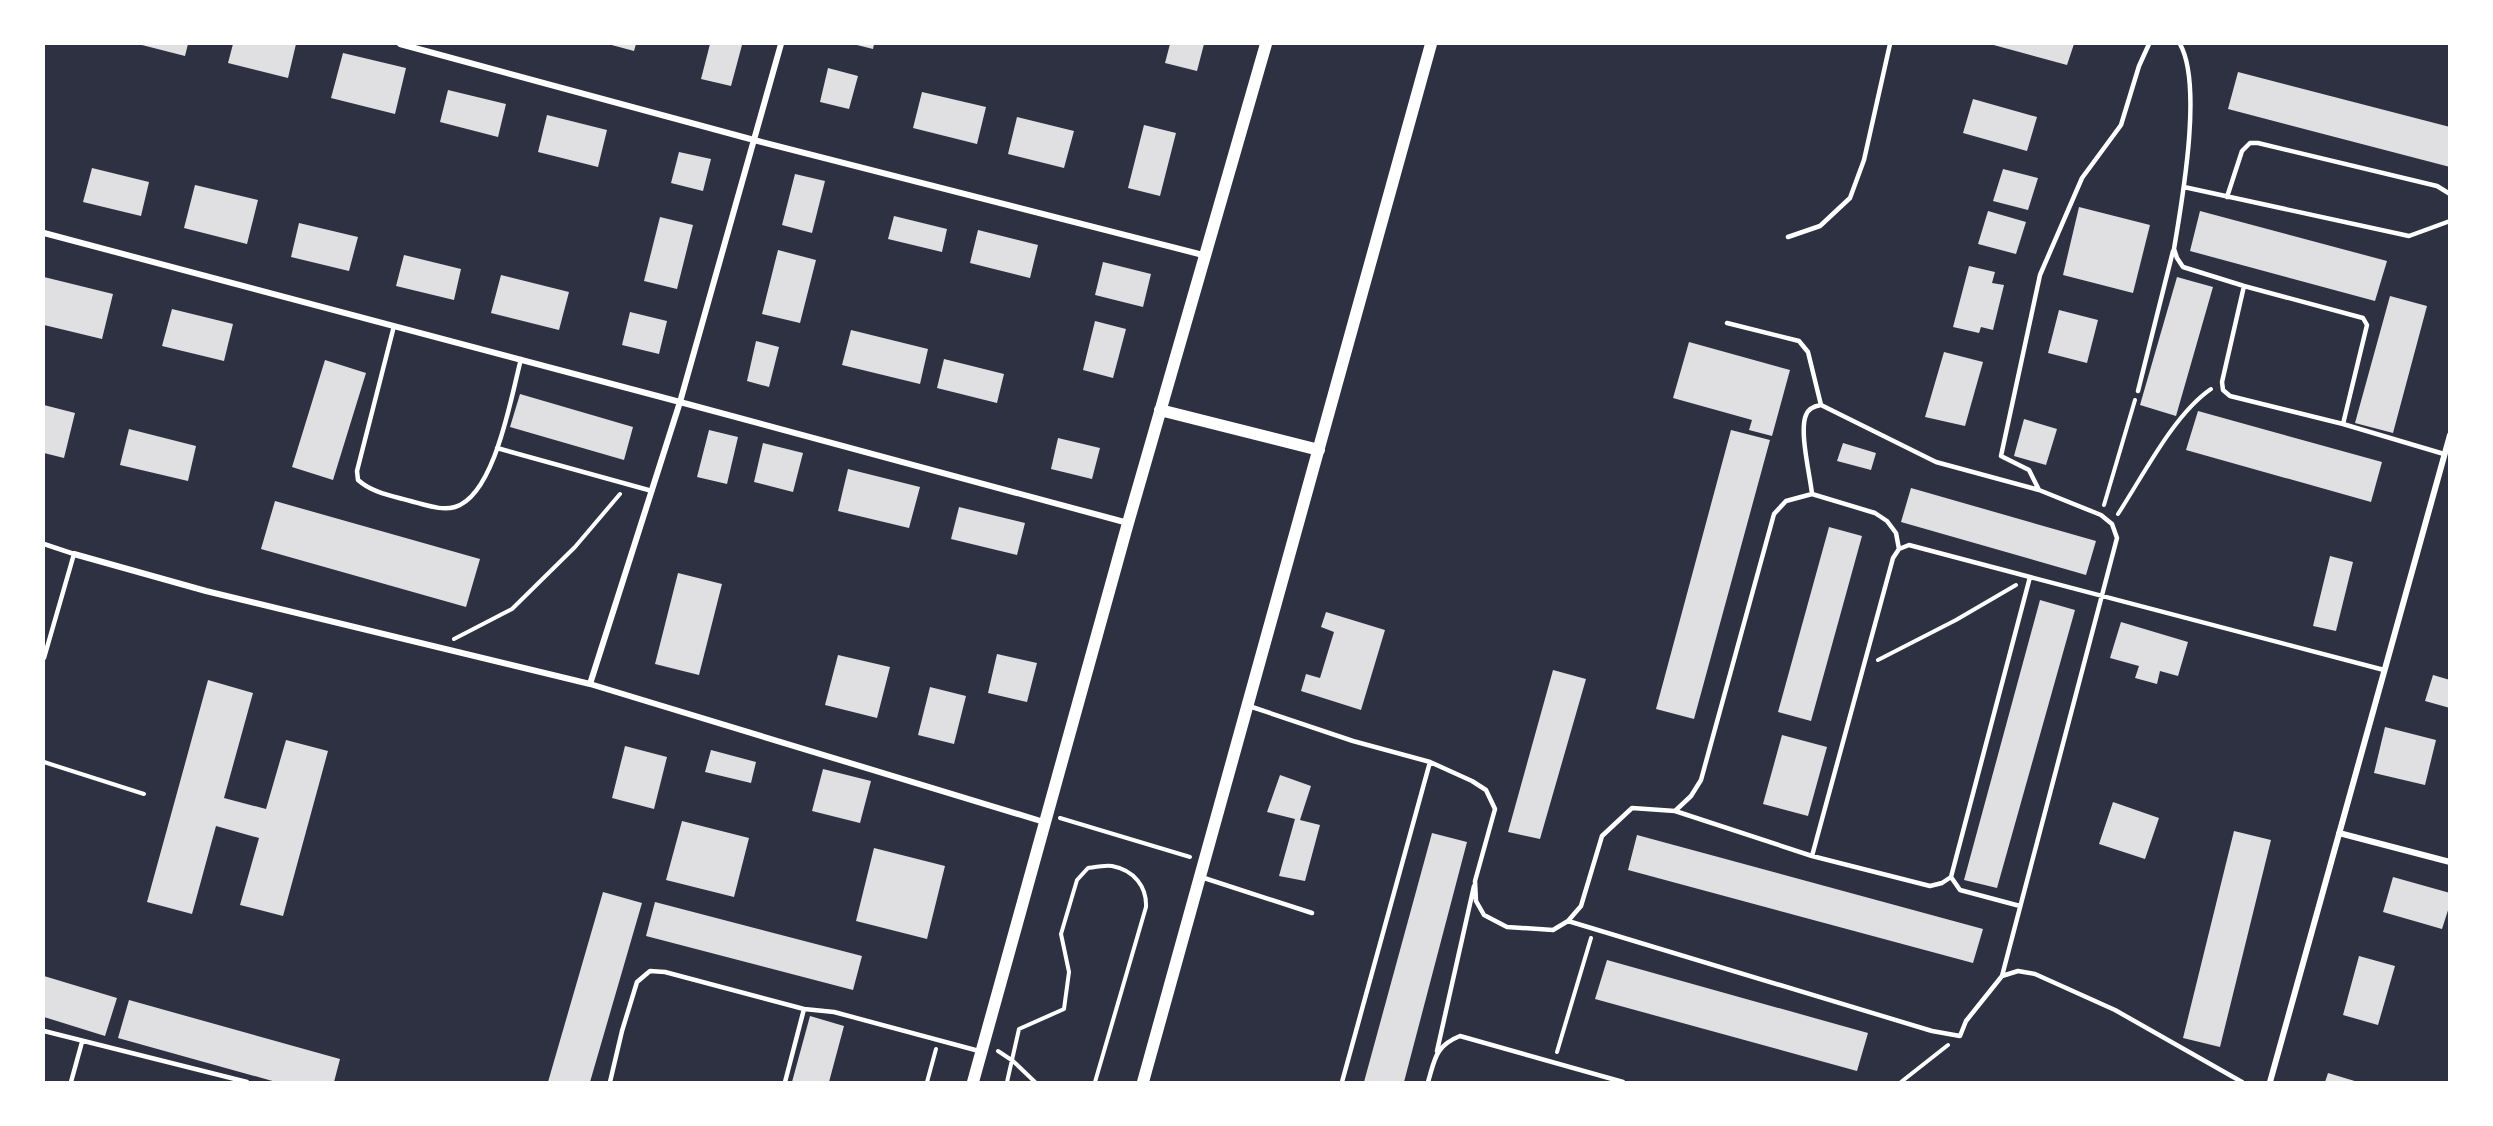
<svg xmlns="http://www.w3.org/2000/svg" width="2493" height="1126" font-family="'Work Sans',sans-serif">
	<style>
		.building { fill: #e0e0e3 }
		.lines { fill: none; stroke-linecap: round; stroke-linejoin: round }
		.path { stroke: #fff; stroke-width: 4 }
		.service { stroke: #fff; stroke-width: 4.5 }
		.minor { stroke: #fff; stroke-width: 6 }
		.secondary { stroke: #fff; stroke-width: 12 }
	</style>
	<rect width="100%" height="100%" fill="#2d3142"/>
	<!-- building -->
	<path class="building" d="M138,44H188L185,56Z
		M233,44H296L288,78L228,63Z
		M608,44H636L634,51Z
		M710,44L742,45L731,86L701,79Z
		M853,44H874L873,49Z
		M1170,44H1204L1197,71L1165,63Z
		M1990,44H2074L2067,65Z
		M343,53L406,68L395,114L331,98Z
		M828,68L858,76L849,109L820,102Z
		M2238,72L2450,127V167L2228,109Z
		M448,90L506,104L498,137L440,122Z
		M922,92L986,107L977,144L913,128Z
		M1973,99L2037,117L2027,151L1963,133Z
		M547,115L607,130L598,167L538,152Z
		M1017,117L1074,131L1064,168L1008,154Z
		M1144,125L1176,133L1160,196L1128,188Z
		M679,152L711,159L703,191L671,183Z
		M92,168L149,182L141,216L83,202Z
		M2003,169L2038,178L2028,210L1993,201Z
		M795,174L825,181L812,233L782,225Z
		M195,185L258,200L247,244L184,228Z
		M2079,207L2150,225L2133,293L2063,275Z
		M1988,211L2026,222L2016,254L1978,244Z
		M2200,211L2387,261L2375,301L2190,251Z
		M894,216L947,229L942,252L888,239Z
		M660,217L693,225L677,289L644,281Z
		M299,223L358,237L349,271L291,257Z
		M978,230L1038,245L1030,278L970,263Z
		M778,250L816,260L800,323L762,314Z
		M404,255L461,269L454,300L396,286Z
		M1103,262L1151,274L1143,307L1095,295Z
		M1969,266L1995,272L1992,283L2004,285L1993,330L1981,327L1979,333L1953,327Z
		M501,275L569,292L559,330L491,313Z
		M44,277L113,294L102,339L44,325Z
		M2177,277L2213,287L2176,416L2140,405Z
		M2390,296L2427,306L2393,433L2355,423Z
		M172,309L233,324L224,361L162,346Z
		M2059,310L2098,320L2087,363L2048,353Z
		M630,312L667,321L659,354L622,345Z
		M1095,321L1126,329L1113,378L1083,370Z
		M851,330L928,349L920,384L842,365Z
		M756,341L779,347L769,387L747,381Z
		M1689,342L1790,370L1772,436L1749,430L1752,420L1673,398Z
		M1944,352L1983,362L1965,426L1925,417Z
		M944,359L1004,374L997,403L937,388Z
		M325,360L366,373L333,480L292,467Z
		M520,394L633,427L624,460L510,427Z
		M44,405L75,413L64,458L44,453Z
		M2198,411L2382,462L2371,502L2186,450Z
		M2024,419L2057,429L2046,465L2014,456Z
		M129,429L196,446L188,481L120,465Z
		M709,430L738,437L727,484L697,477Z
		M1731,430L1770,440L1694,719L1656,709Z
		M1058,438L1100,448L1092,479L1051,469Z
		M763,443L803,453L793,492L754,482Z
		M1843,443L1876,453L1871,470L1837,461Z
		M848,469L920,487L909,528L838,511Z
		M1911,488L2096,541L2086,575L1901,522Z
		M275,501L480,559L466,607L261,549Z
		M959,507L1025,523L1017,555L951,539Z
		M1829,527L1862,536L1811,721L1778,712Z
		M2330,556L2353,562L2336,631L2313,626Z
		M678,573L722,584L699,675L655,664Z
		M2040,600L2075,610L1997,888L1964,880Z
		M1326,612L1385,630L1361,710L1301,691L1306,674L1320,678L1334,632L1321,627Z
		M2121,622L2188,642L2178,676L2160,671L2157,684L2135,678L2139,666L2110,658Z
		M997,654L1037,663L1027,702L988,693Z
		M838,655L890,667L877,718L825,705Z
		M1553,670L1586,679L1540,839L1508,832Z
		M2433,675L2450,680V708L2425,701Z
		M208,680L253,693L224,798L266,809L286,740L328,751L283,916L240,905L259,838L216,826L192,914L147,902Z
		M930,687L966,696L954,744L918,735Z
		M2385,727L2436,740L2425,785L2374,773Z
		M1782,735L1827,747L1808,816L1763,804Z
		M625,746L667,757L654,809L612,798Z
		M711,750L756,762L751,783L705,772Z
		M823,769L871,781L860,823L812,811Z
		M1280,775L1311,786L1300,820L1320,825L1305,881L1279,876L1295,819L1267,812Z
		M2113,802L2159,818L2145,859L2099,844Z
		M682,821L749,838L734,897L666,880Z
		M2234,831L2271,840L2220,1047L2183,1038Z
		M1432,833L1467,842L1404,1082H1364Z
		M1637,835L1983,929L1973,963L1628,870Z
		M874,848L945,866L927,939L856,921Z
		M2393,877L2450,893V904L2442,929L2383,912Z
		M603,892L642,903L590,1082H548Z
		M655,902L862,956L853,990L646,936Z
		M2359,956L2395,966L2378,1025L2343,1015Z
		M1607,960L1868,1033L1857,1071L1595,999Z
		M44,976L117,998L105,1036L44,1017Z
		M129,1000L340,1059L334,1082H276L118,1038Z
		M810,1016L844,1026L829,1082H792Z
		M2328,1073L2358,1082H2325Z"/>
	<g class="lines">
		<!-- path -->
		<path class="path" d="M2104,505L2135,400
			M2118,514C2143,476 2174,414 2211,389
			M454,639L512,609L575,547L620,494
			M1878,660L1956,620L2016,585
			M44,762L144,794
			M1060,818L1190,857
			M998,1051L1013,1061L1035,1082
			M1557,1052L1591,938
			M927,1082L936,1049
			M1007,1082L1019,1029L1064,1009L1069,972L1061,934L1077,880L1088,868C1095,867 1105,865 1112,866C1134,870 1147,887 1146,907L1095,1082
			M1901,1082L1948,1045"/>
		<!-- service -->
		<path class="service" d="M2180,44C2203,85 2182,201 2174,249L2177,258L2183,267L2244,286L2363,318L2367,325L2343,424L2444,454
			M2184,187L2409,236L2450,221
			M2227,197L2242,151L2250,143H2258L2437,186L2450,194
			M1788,237L1820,226L1850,198L1864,160L1890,44
			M2244,286L2222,382L2223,390L2230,396L2343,424
			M1727,323L1799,341L1808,352L1821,405
			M394,326L357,471L358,480C374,494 394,496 414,502C427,505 441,511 455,507C495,495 511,397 521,359
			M2138,391L2173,251
			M497,448L652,491
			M2039,490L2029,470L2001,456L2040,275L2082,178L2121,125L2139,66L2149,44
			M1812,494C1810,475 1799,431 1806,415C1808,409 1815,406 1821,405L1936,462L2039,490L2101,515L2112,524L2117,538L2002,976
			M44,544L74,554L44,658
			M1249,706L1353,741L1430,762L1472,781L1486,790L1495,809L1475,881L1476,901L1484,915L1507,927L1553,930L1568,921L1581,906L1602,836L1632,808L1675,811L1812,856L1930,886L1942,883L1951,877L2030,577L2384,670
			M1675,811L1691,796L1701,780L1774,514L1786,501L1812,494L1875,513L1887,521L1896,533L1899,549
			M1812,856L1893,558L1899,549L1909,545L2030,577
			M1201,877L1312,913
			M1951,877L1960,890L2020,906
			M1568,921L1932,1031L1960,1036L1966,1021L2002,976L2018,971L2035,974L2115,1010L2242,1082
			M44,1031L247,1082
			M1437,1051L1474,886
			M71,1082L82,1042
			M610,1082L622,1031L637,982L650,971L665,972L804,1009
			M785,1082L804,1009L834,1012L979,1051
			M1342,1082L1430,762
			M1428,1082C1435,1059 1435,1046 1460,1036L1623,1082"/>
		<!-- minor -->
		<path class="minor" d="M400,44L754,140L1203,255
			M44,233L680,402L1128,523
			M74,554L206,591L590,684L1044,822
			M590,684L680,402L781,44
			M2339,833L2450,862
			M2270,1082L2450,435"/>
		<!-- secondary -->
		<path class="secondary" d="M1160,410L1319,450
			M973,1082L1128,523L1266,44
			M1143,1082L1431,44"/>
	</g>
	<!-- border -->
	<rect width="2493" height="1126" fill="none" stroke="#ffffff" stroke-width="90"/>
</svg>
